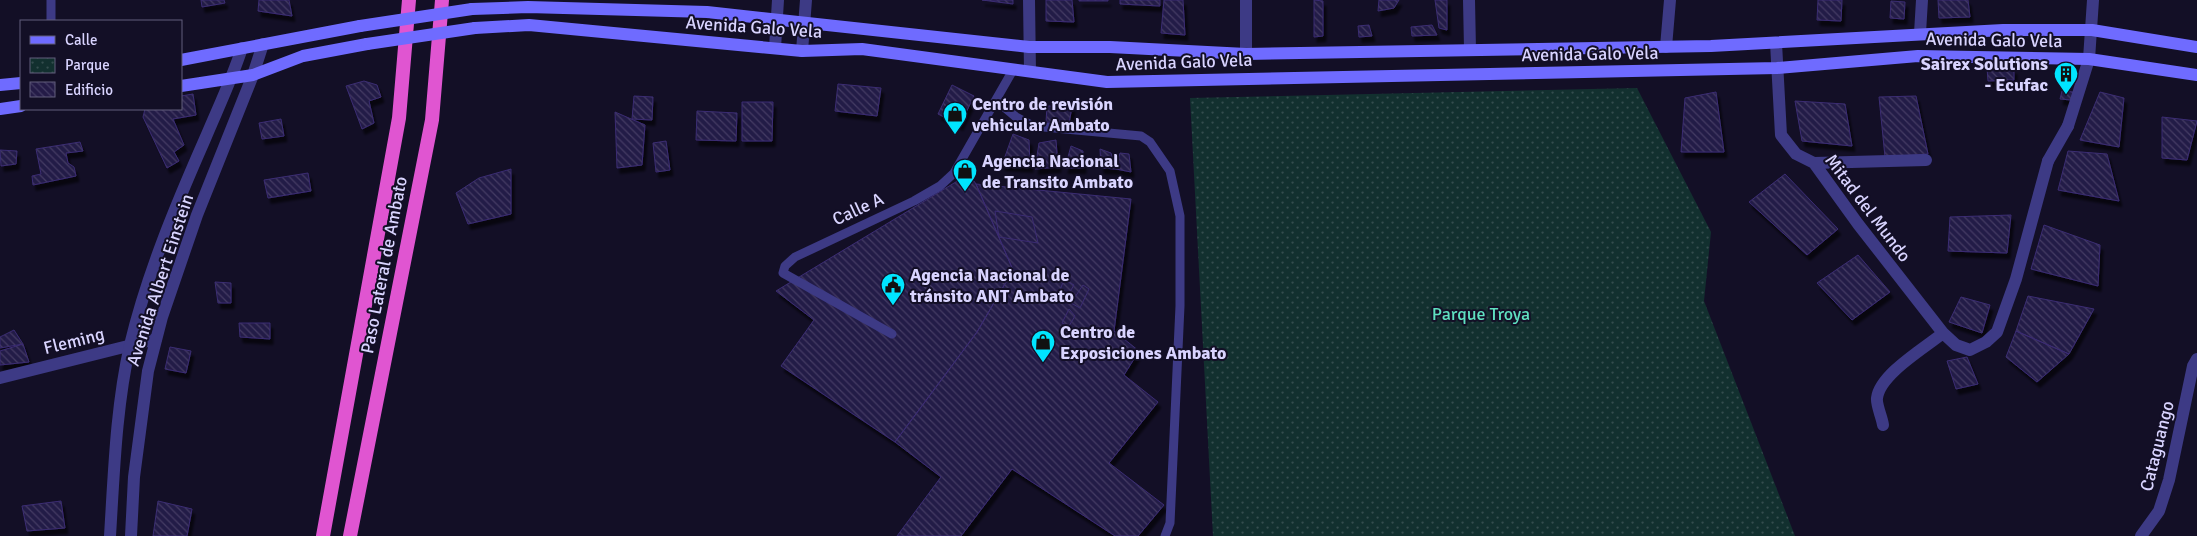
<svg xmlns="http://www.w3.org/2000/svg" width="2197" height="536" font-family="Signika,sans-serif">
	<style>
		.park { fill: url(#park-dots) }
		.building { fill: url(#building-back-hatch); stroke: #3b2d73; filter: url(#shadow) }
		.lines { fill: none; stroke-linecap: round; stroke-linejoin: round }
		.service { stroke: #3d3a85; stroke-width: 9 }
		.pedestrian { stroke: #3d3a85; stroke-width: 12 }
		.minor { stroke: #3d3a85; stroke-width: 12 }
		.tertiary { stroke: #3d3a85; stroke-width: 12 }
		.secondary { stroke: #6f6bff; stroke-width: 12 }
		.trunk { stroke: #e055d1; stroke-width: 14 }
		.secondary-bridge { stroke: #6f6bff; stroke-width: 12 }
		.labels { text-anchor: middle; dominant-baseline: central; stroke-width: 4; stroke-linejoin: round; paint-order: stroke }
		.street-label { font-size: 18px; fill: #d9d4ff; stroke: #130f26 }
		.poi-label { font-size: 18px; font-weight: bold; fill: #d9d4ff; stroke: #130f26; text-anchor: start }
		.park-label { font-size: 18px; fill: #5fe0c0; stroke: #130f26 }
	</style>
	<defs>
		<pattern id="park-dots" width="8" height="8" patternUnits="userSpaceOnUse" patternTransform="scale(1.25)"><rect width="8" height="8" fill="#12302f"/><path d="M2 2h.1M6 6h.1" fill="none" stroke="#344d4e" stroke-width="1.8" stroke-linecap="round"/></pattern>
		<pattern id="building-back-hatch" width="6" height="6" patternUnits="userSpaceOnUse" patternTransform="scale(1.25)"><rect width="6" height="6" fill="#241b47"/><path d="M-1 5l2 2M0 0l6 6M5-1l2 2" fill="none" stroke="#433b63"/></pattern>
		<filter id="shadow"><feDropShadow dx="3" dy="5.5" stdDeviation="1" flood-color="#0009"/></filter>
	</defs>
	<rect width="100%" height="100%" fill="#130f26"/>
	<!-- park -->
	<path class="park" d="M1637,88L1711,232L1704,301L1795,536H1213L1190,98Z"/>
	<!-- building -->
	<path class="building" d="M201,0H224L225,3L202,7Z
		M259,0H289L292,16L258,11Z
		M982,0H1013V4Z
		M1046,0H1072L1074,22L1046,21Z
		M1079,0H1108V1H1079Z
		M1120,0H1160V6L1120,4Z
		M1164,0H1183L1185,35L1161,33Z
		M1314,0L1323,1V36L1314,37Z
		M1379,0H1399L1394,8L1378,11Z
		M1435,0H1447V30L1439,28Z
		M1818,0H1842L1841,21L1817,20Z
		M1938,0H1968L1970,17L1939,18Z
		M1891,1L1905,2L1904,19L1890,18Z
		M1369,25L1372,36L1359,37L1358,26Z
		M1432,25L1437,35L1412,36L1411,27Z
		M1987,68L2014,69V80L1988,81Z
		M364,81L377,85L381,97L369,101L374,123L362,129L346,86Z
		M838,84L881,88L877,116L835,111Z
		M952,85L974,96L960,125L938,114Z
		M2062,91L2073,92L2071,100L2060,99Z
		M1716,92L1724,152H1681L1685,98Z
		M2100,92L2124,98L2119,147L2080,140Z
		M193,94L196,115L173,119L184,145L174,152L179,161L167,168L143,117L145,109H181V96Z
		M634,96L653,97L652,120L632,119Z
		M1916,96L1928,154L1885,157L1879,97Z
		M1795,101L1845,104L1852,146L1802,141Z
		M742,102H773L772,141H742Z
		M1047,106H1072L1069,124L1046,122Z
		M697,111L737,113L736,141L696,140Z
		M615,112L645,125L642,165L617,168Z
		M2162,117L2197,121L2187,160L2162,158Z
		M281,119L284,136L262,139L259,123Z
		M1013,134L1029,140L1030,167L1002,165Z
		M1056,140L1058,167L1035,169L1039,143Z
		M666,141L670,170L656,172L653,143Z
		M80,142L83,151L66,153L68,163L74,167L76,176L33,185L32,176L41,174L36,149Z
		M1071,146L1083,151V168H1065Z
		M1100,149L1111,153L1116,169L1101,168Z
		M0,150L17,151L16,164L1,166Z
		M2068,151L2107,154L2119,201L2058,190Z
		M1120,153L1129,154L1131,172L1116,169Z
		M511,169V214L468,224L456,193L479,178Z
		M308,173L311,191L268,198L264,180Z
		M969,174L976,184L1013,270L977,332L895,442L781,366L814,320L776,291Z
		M1785,174L1838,229L1807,255L1749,202Z
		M976,184L1131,199L1114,331L1139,351L1124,375L1158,402L1109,463L1164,505L1138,536H1115L1012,469L961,536H897L941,477L895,442L977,332L1013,270Z
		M995,211L1032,217L1038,243L999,237Z
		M2011,215L2007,253L1948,251L1950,217Z
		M2044,225L2100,245L2098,286L2031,269Z
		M1858,255L1890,292L1852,320L1817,283Z
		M1064,280L1074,285L1065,300L1057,297Z
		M215,282L231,283V303H218Z
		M1083,285L1089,289L1080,308L1071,303Z
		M2028,296L2094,309L2069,354L2016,331Z
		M1961,297L1990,305L1982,333L1949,322Z
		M1069,309L1075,316L1069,326L1062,323Z
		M239,323H270V339L240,337Z
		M14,330L23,344L0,348V337Z
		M2016,331L2069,354L2037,382L2006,357Z
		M23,344L29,362L0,365V351Z
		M170,347L191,351L186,373L165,369Z
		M1967,357L1978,384L1956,389L1947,361Z
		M61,501L65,528L27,531L22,506Z
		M158,501L192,509L187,536H153Z"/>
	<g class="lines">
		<!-- service -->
		<path class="service" d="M51,0V21
			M997,101L1016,117L1033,126L1141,136L1150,142L1170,171L1180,216V306L1170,523L1165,536
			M892,334L783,273L785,266L795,257L914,201L940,186L954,173L1013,70"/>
		<!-- pedestrian -->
		<path class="pedestrian" d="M2048,161L2068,126"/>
		<!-- minor -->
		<path class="minor" d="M1029,0L1030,71
			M1246,0V54
			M1469,0L1470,49
			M1920,33L1922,0
			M1776,43L1781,135L1796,154L1814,163L1858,224L1943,333
			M1666,47L1670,0
			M2068,126L2089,59L2093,0
			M1814,163L1926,160
			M0,378L156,339
			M1883,425C1882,417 1876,405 1877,398C1880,374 1925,348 1943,333L1956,345L1970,350L1986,342L1997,332L2016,279L2048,161"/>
		<!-- tertiary -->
		<path class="tertiary" d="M775,48L778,0
			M802,51L806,0
			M110,536C114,472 116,407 130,345C147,274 176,205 205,139C218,108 232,79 242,48
			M131,536L134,477L148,371L162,317L197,215L253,75L263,44
			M2141,536L2159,511L2169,480L2193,366L2197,359"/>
		<!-- secondary -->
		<path class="secondary" d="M472,9L528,7L707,12L1029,47H1110L1246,54L1711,46L2003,30H2092L2197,47
			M475,28L529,25L802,51L862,49L1107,82L1777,68L1918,56L2089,59L2197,75
			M181,60L360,26
			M0,85L21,83
			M181,86L253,75L303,56L367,44
			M0,109L21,106"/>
		<!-- trunk -->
		<path class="trunk" d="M323,536L399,118L409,0
			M350,536L432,120L442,0"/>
		<!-- secondary-bridge -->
		<path class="secondary-bridge" d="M360,26L472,9
			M367,44L475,28"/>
	</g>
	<!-- icons -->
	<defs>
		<symbol id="building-pin" viewBox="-11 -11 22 30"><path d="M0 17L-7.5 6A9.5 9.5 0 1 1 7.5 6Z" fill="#00e5ff" stroke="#130f26"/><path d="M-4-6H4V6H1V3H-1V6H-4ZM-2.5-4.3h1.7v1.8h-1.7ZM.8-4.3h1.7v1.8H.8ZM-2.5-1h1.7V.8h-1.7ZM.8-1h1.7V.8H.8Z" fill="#111"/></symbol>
		<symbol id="shop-pin" viewBox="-11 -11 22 30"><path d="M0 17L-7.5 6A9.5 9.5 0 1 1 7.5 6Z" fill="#00e5ff" stroke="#130f26"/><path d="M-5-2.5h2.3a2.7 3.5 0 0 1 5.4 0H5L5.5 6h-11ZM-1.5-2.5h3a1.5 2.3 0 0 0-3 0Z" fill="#111"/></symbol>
		<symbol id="civic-pin" viewBox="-11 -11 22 30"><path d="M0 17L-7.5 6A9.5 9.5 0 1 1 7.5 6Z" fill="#00e5ff" stroke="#130f26"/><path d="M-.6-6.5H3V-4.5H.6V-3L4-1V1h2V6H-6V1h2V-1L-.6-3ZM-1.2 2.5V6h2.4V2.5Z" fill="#111"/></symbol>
	</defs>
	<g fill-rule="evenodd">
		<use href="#building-pin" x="2052" y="60" width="28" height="38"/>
		<use href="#shop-pin" x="941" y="100" width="28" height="38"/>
		<use href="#shop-pin" x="951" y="157" width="28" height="38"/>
		<use href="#civic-pin" x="879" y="271" width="28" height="38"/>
		<use href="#shop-pin" x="1029" y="328" width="28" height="38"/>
	</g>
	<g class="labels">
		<!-- street labels -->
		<g class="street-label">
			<text transform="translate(754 27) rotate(4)">Avenida Galo Vela</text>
			<text transform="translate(1994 40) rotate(1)">Avenida Galo Vela</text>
			<text transform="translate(1590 54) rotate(-1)">Avenida Galo Vela</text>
			<text transform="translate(1184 62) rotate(-2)">Avenida Galo Vela</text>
			<text transform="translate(1868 208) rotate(53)">Mitad del Mundo</text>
			<text transform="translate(858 209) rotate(-25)">Calle A</text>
			<text transform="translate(384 265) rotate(-79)">Paso Lateral de Ambato</text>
			<text transform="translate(160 280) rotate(-72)">Avenida Albert Einstein</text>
			<text transform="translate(74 341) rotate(-14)">Fleming</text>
			<text transform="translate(2157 446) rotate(-76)">Cataguango</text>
		</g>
		<!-- poi labels -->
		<g class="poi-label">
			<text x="2048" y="64" text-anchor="end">Sairex Solutions<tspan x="2048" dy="21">- Ecufac</tspan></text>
			<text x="972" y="104">Centro de revisión<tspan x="972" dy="21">vehicular Ambato</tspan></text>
			<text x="982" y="161">Agencia Nacional<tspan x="982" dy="21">de Transito Ambato</tspan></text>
			<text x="910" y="275">Agencia Nacional de<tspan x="910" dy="21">tránsito ANT Ambato</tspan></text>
			<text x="1060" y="332">Centro de<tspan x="1060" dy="21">Exposiciones Ambato</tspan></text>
		</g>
		<!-- park labels -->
		<g class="park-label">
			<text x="1481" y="314">Parque Troya</text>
		</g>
	</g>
	<!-- legend -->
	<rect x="20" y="20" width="162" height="90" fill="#130f26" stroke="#625e7d"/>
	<rect x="30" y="36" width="25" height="8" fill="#6f6bff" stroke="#625e7d"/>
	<text x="65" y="45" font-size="15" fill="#d9d4ff">Calle</text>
	<rect x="30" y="58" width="25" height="15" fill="url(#park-dots)" stroke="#625e7d"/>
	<text x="65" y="70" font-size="15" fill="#d9d4ff">Parque</text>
	<rect x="30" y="82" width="25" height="15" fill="url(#building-back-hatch)" stroke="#625e7d"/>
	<text x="65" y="95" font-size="15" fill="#d9d4ff">Edificio</text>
</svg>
